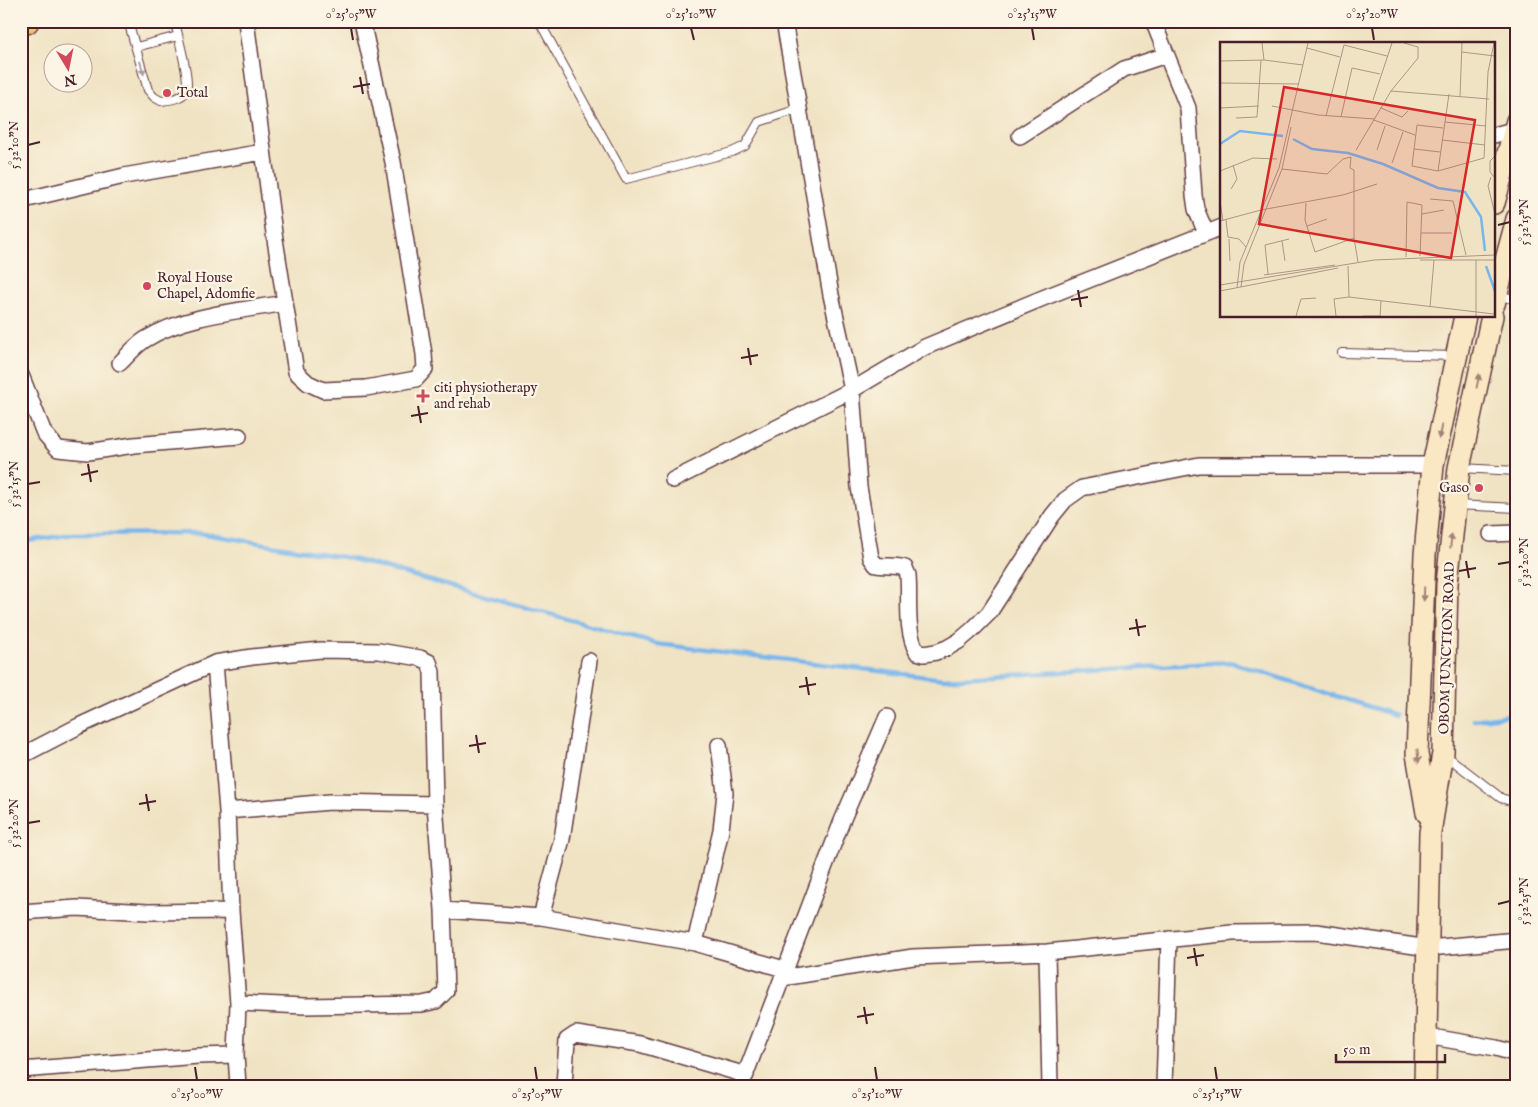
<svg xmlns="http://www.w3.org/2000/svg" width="1538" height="1107" font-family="'IM FELL English',serif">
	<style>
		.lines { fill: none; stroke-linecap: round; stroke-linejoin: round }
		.stream { stroke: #79b6eb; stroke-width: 4.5 }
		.service-casing { stroke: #633c42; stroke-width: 10 }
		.minor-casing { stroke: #633c42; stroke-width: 18 }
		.secondary-casing { stroke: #633c42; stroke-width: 24 }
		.trunk-casing { stroke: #633c42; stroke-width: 28 }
		.service { stroke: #fff; stroke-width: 8 }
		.minor { stroke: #fff; stroke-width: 15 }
		.secondary { stroke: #fae7c3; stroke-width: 21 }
		.trunk { stroke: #f2c26a; stroke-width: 25 }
		.oneway { fill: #ae9aa0 }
		.oneway2 { fill: #a28377 }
		.ticks { fill: none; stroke: #4a1f2b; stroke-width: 2 }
		.poi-dot { fill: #d1495b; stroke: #fcf5e5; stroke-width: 2 }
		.labels { text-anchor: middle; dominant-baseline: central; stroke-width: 4.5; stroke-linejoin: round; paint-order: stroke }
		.poi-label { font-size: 14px; fill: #4a1f2b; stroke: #fcf5e5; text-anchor: start }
		.street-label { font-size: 14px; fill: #4a1f2b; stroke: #fcf5e5 }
		.inset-river { fill: none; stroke: #79b6eb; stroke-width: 2.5 }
		.inset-road { fill: none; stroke: #ae9586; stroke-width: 1 }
		.view { fill: #d62828; fill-opacity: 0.15; stroke: #d62828; stroke-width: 2.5 }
		.inset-edge { fill: none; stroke: #4a1f2b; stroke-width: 2.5 }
		.neatline { fill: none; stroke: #4a1f2b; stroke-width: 2 }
		.ticks-label { font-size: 12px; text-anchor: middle; fill: #4a1f2b }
	</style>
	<rect width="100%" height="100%" fill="#fcf5e5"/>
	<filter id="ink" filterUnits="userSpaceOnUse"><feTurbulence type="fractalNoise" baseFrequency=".02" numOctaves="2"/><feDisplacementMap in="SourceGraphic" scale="10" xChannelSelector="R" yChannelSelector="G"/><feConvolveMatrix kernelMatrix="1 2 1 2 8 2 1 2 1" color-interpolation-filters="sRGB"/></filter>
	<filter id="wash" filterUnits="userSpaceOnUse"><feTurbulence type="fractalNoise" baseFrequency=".0096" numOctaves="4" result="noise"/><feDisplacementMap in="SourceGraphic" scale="20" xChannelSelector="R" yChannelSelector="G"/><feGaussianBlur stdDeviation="1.12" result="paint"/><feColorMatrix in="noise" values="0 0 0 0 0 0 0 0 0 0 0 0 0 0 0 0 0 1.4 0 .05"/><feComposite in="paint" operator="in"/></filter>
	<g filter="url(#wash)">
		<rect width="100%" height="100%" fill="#f0e3c3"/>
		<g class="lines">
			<!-- stream -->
			<path class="stream" d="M21,542L73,534L199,533L349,558L657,644L944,679L1230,662L1395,715
				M1474,720L1517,714"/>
		</g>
	</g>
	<g filter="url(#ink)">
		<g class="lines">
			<defs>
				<path id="service" d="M128,21L148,90L154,97L161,101C169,100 182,99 186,91C191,81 177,34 175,21
					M539,21L626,179L732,152L745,146L759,122L798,109
					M136,47L178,36
					M1497,295L1517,300
					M1342,353L1455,356
					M1461,468L1517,471
					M1456,505L1517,508
					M1444,754L1501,798L1517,803"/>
				<path id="minor" d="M246,21L274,233L296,372L308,383L323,390L366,388L416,379L425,369L424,354L393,162L362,21
					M784,21L831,295L852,390L859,487L871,558L876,565C886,567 895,565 905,568L908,575C910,600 905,630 917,652L924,654L936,652L947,648L959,641L972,630L989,613L1052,516L1065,500L1082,488L1199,465H1433
					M1153,21L1188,108L1194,195L1196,209L1206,233
					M1494,135L1517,129
					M1020,136L1124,69L1166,55
					M24,200L124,176L263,152
					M120,363C128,355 136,345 146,339C185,315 240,311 285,303
					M21,375L44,433L58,449L88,452L134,445L239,436
					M673,480L852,390L925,347L1043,298L1222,227
					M1491,534L1517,533
					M215,663L227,811L231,911L238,1003L236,1055L238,1086
					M21,756L79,726L215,663L252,657L321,650L379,651L420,658L429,662L432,672L435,804L443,910L446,991L436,1001L422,1004L305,1006L238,1003
					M227,811L330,802L435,804
					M443,910L541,917L695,943L787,970
					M21,912L77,908L148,912L231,911
					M541,917L562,839L589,661
					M695,943L721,830L725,793L719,745
					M1047,952L1050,1086
					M782,978L913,957L1047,952L1232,933L1316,932L1429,948L1517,940
					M1426,1036L1496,1048L1517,1054
					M21,1070L198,1056L236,1055
					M564,1086L567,1040L576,1034L640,1044L746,1075
					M741,1086L842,821L887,717
					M1164,1086L1169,939"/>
				<path id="secondary" d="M1494,203L1517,121
					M1494,304L1517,219
					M1427,813L1417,754L1425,555L1433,465L1465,316
					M1425,1086L1430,833L1443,753L1447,584L1459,468L1492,316"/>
				<path id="trunk" d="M21,22L26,21"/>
			</defs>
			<!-- service casing -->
			<use href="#service" class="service-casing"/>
			<!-- minor casing -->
			<use href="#minor" class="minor-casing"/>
			<!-- secondary casing -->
			<use href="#secondary" class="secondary-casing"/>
			<!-- trunk casing -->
			<use href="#trunk" class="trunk-casing"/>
			<!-- service -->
			<use href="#service" class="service"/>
			<!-- minor -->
			<use href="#minor" class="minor"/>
			<!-- secondary -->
			<use href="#secondary" class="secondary"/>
			<!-- trunk -->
			<use href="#trunk" class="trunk"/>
		</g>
		<!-- one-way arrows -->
		<defs><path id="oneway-solid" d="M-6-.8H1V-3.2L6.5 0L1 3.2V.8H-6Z" transform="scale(1.25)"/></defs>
		<use class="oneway" href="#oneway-solid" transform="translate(142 68) rotate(74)"/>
		<g class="oneway2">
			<use href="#oneway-solid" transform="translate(1478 381) rotate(-78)"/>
			<use href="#oneway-solid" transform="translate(1440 432) rotate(102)"/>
			<use href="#oneway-solid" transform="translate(1451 541) rotate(-84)"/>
			<use href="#oneway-solid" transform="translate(1424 594) rotate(92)"/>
			<use href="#oneway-solid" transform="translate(1418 756) rotate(85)"/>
		</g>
	</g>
	<!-- ticks -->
	<path class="ticks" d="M351,28L353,40M691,28L694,40M1032,28L1034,40M1372,28L1374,40M360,77L363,94M353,87L370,84M28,145L40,142M1498,225L1510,222M1078,290L1081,307M1071,300L1088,297M748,348L751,365M741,358L758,355M418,406L421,423M411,416L428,413M88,464L91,482M81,475L98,471M28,484L40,482M1466,561L1469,578M1498,564L1510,562M1459,571L1476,568M1136,619L1139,636M1129,629L1146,626M806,677L809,695M799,687L816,684M476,735L479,753M469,746L486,743M146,794L149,811M139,804L156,801M28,823L40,821M1498,904L1510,901M1194,948L1197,966M1187,958L1204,955M864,1007L867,1024M857,1017L874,1014M195,1067L197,1080M535,1067L537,1080M875,1067L877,1080M1215,1067L1217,1080"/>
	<!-- markers -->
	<g class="poi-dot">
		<circle cx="167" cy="93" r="5"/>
		<circle cx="147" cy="286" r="5"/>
		<path d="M420.5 388.5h5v5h5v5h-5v5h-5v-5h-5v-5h5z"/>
		<circle cx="1479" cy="488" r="5"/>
	</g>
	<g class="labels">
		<!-- poi labels -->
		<g class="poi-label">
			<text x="177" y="93">Total</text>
			<text x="157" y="278">Royal House<tspan x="157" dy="16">Chapel, Adomfie</tspan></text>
			<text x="434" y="388">citi physiotherapy<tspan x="434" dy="16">and rehab</tspan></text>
			<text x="1469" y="488" text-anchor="end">Gaso</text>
		</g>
		<!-- street labels -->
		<g class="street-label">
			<text transform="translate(1447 648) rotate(-88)">OBOM JUNCTION ROAD</text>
		</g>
	</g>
	<!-- overview -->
	<g transform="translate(1220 42)">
		<rect width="275" height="275" fill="#f0e3c3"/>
		<path class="inset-river" d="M73,97L92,107L128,111L163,122L218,146L245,150L261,175L265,209M0,102L20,89L63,94M266,224L275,249"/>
		<path class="inset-road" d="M42,1L44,18M87,6L120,15M242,10L275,14M0,19L44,18L83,23M0,41L79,42M171,49L269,57M240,54L242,1M153,58L172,1M52,64L98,73L155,77M0,66L39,64M161,66L182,75L188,69M106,74L124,3L167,14M121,75L132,26L160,32M16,76L37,75L41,18M154,78L195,93M225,80L266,84M223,86L197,83L192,124L218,129L264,116L268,30L274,1M222,98L265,103M194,107L220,110M136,108L171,49L198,16V5L184,1M157,108L165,84M275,114L270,119V130L275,136M172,121L183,90M62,127L107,132L123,117L131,115L130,126L134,128V196L138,220M0,129L33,116L57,117M218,129L229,52M271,135L268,144L275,172M11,147L17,137L13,123M210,157L233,159L246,213M0,159L3,179M86,161L85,178L95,210L134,196M202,172L224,168M6,178L8,195L19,197L26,205M0,179L41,168L123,153L157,142M87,184L107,177M201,191H232M9,197L10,219M62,199L65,219M186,215L187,160L202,163L200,214M200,218H275M256,218V274M128,224L129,255M48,232L45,203L69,197M44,233L115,223M0,243L154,218L275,213M21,245L24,222L62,127L71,85M17,246L20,220L59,126L88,1M0,249L118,226M210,265L214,218M76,274L81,257L96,256M116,274L114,257L129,255L274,272M143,274H160M160,274L161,259"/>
		<path class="view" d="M64,45L255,78L231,216L39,182Z"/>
		<rect width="275" height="275" class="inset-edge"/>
	</g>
	<!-- margin -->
	<rect width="1538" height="1107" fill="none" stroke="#fcf5e5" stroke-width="55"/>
	<!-- north arrow -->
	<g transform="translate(68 68) rotate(170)"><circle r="24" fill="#fcf5e5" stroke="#b59f9b"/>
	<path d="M0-4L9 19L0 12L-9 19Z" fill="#d1495b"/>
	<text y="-8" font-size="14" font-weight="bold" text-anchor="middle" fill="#4a1f2b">N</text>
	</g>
	<!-- scale -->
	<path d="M1336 1054v8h109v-8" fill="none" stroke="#4a1f2b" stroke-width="2.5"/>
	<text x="1343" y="1054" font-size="15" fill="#4a1f2b" stroke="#fcf5e5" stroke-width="4" paint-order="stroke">50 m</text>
	<rect x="28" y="28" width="1482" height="1052" class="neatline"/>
	<g class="ticks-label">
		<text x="351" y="18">0°25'05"W</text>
		<text x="691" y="18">0°25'10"W</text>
		<text x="1032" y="18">0°25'15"W</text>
		<text x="1372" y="18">0°25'20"W</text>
		<text transform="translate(14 145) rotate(-90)" y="4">5°32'10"N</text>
		<text transform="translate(1524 222) rotate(-90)" y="4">5°32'15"N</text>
		<text transform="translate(14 484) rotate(-90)" y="4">5°32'15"N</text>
		<text transform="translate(1524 562) rotate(-90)" y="4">5°32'20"N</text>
		<text transform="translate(14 823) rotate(-90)" y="4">5°32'20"N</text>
		<text transform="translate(1524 901) rotate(-90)" y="4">5°32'25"N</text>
		<text x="197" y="1098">0°25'00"W</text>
		<text x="537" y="1098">0°25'05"W</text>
		<text x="877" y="1098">0°25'10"W</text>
		<text x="1217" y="1098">0°25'15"W</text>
	</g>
</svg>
